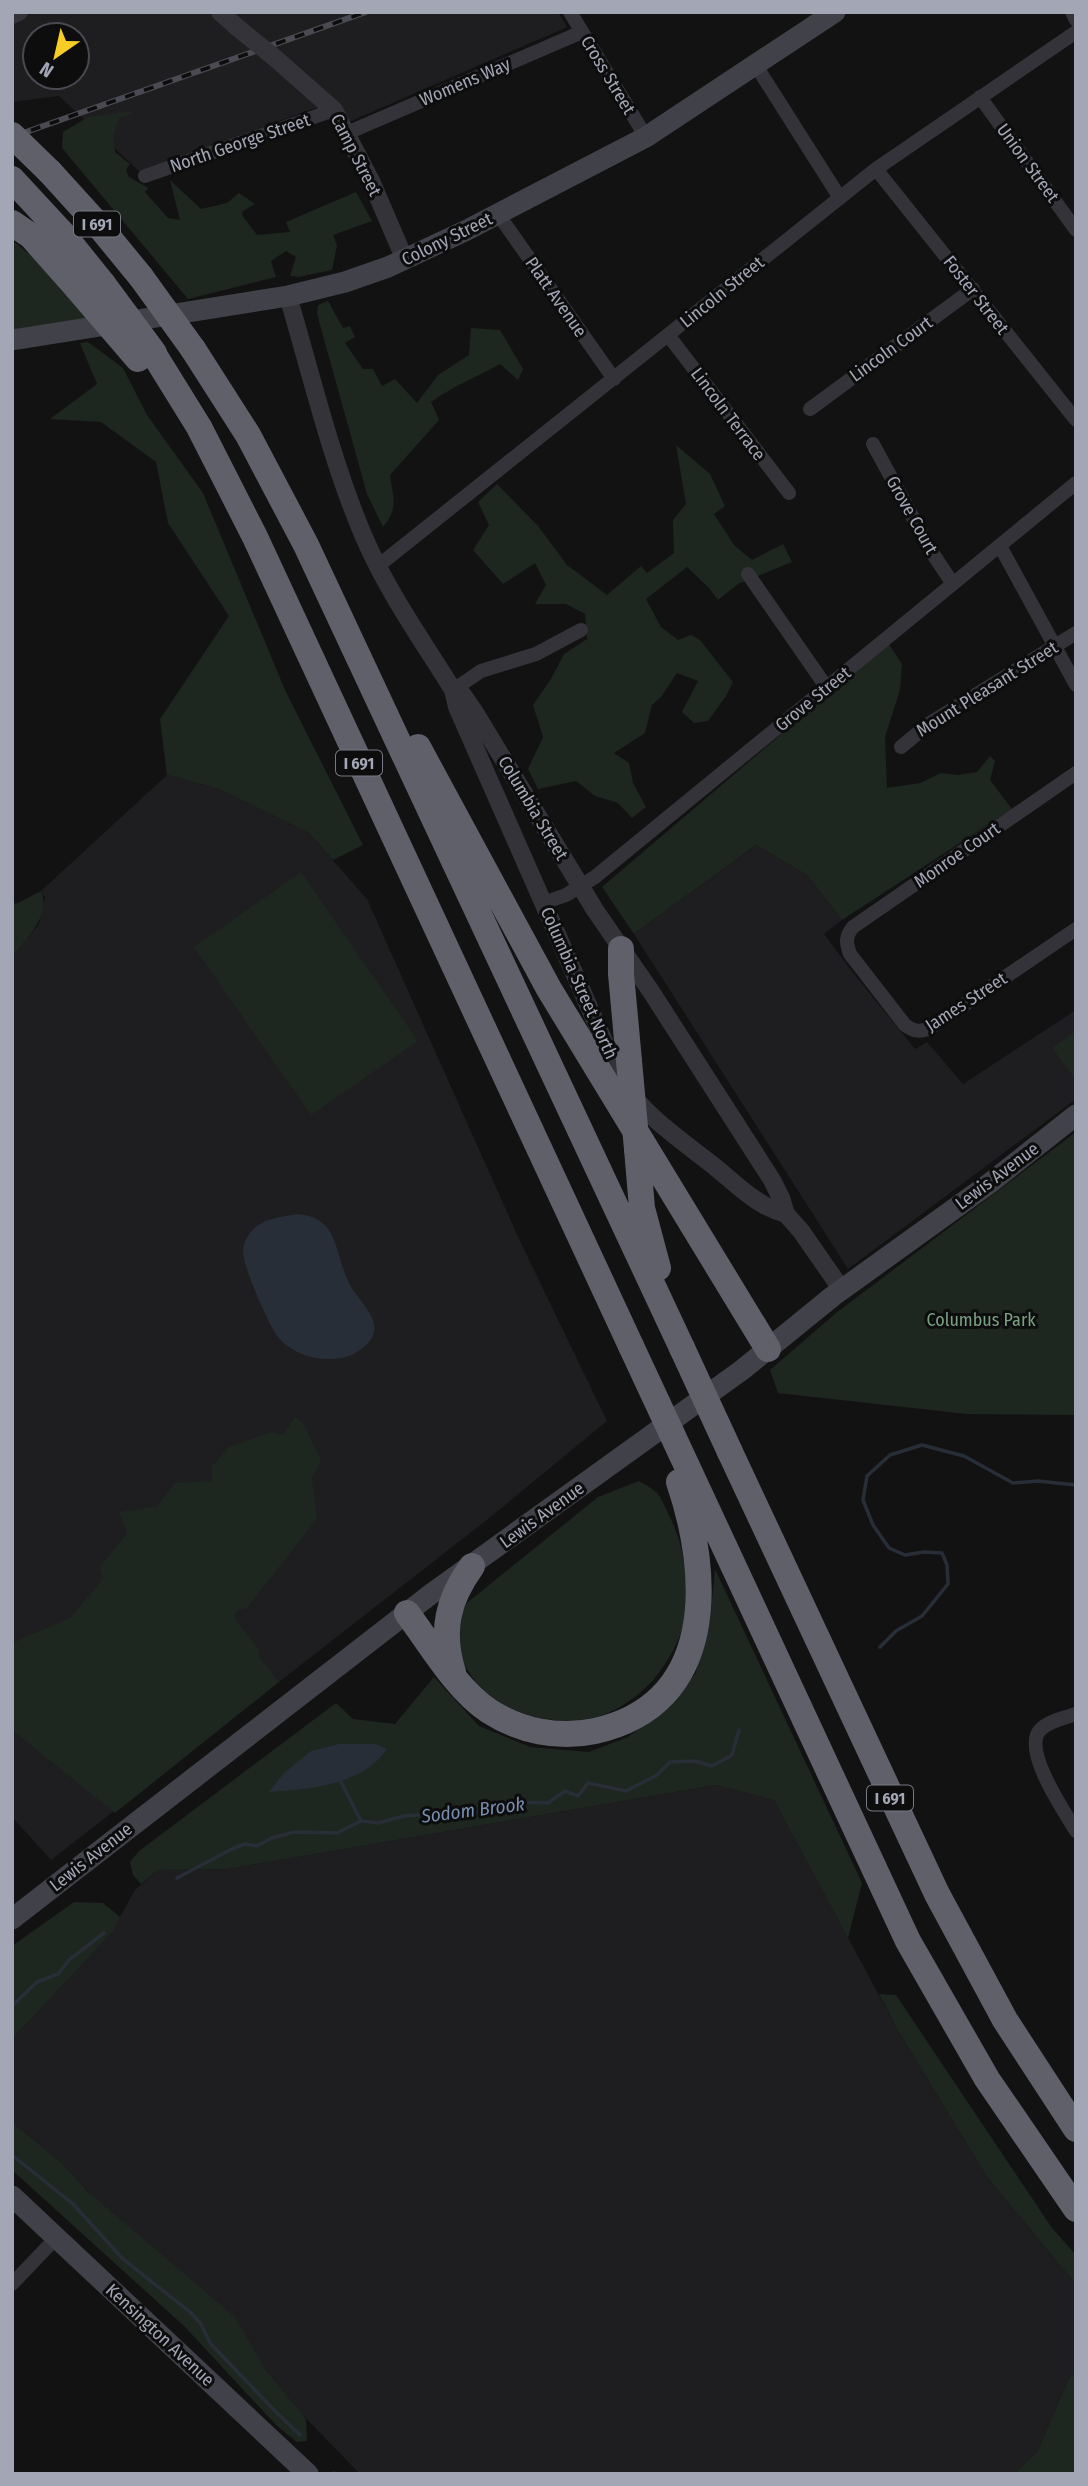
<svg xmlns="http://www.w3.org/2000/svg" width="1088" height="2486" font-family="'Fira Sans Condensed',sans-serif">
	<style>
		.built { fill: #1e1e20; fill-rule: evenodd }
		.green { fill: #1e2620 }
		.water { fill: #282e37 }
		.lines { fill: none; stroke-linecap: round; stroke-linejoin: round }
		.stream { stroke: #282e37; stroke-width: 3.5 }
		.minor { stroke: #333339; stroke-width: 14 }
		.tertiary { stroke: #333339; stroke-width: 18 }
		.secondary { stroke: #414149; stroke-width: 21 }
		.motorway { stroke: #5f606a; stroke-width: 26 }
		.rail-casing { stroke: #4a4a52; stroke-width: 6 }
		.rail { stroke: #0d0d0e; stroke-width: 3.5; stroke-dasharray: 10; stroke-linecap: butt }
		.tertiary-bridge { stroke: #333339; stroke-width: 18 }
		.motorway-bridge { stroke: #5f606a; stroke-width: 26 }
		.labels { text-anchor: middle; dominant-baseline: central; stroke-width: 6; stroke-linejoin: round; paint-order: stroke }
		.shield { fill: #0d0d0e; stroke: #767883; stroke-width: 2 }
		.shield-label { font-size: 16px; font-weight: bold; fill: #a3a6b5 }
		.street-label { font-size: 18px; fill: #a3a6b5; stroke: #0d0d0e }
		.park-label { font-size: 18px; fill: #79a081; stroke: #0d0d0e }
		.water-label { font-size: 19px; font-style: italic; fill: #788eb1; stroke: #0d0d0e }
	</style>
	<rect width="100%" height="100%" fill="#121213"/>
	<!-- built -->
	<path class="built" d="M12,12H558L567,27L351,121L315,108L140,172L59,96L12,102ZM35,35H77V77H35Z
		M167,775L219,789L309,833L367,899L519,1239L607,1421L488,1519L51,1860L12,1817V957L39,924L45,898L41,891Z
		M756,845L807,875L842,920L824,934L854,974L915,1049L927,1042L963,1084L1076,1010V1099L848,1269L634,934Z
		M716,1785L774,1800L897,2029L987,2177L1073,2281L1076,2289V2373L1069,2378L1037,2452L1014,2474H360L295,2407L265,2369L88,2192L63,2164L12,2122V2039L112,1931L135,1890L158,1870L228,1869Z"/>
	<!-- green -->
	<path class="green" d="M132,111V114L119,118L113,136L115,152L130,164L126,170L129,177L148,188L145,192L168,218L180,220L170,180L201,209L227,203L239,193L255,204L243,211L242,215L257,235L290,232L286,222L356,192L372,221L333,235L337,245L332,270L299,277L290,276L296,257L286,251L271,261L276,277L188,299L62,148L63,132L88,117Z
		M12,240L45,267L90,317L12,330Z
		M328,301L343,328L350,326L355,337L345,343L363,369H373L382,386L395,379L417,403L438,375L469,355L471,328L500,330L523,369L518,380L500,364C477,377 453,386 431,402L439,420L390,475C393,498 399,508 383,527L367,494L317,314L318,305Z
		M88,342L123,368L147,415L203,493L285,690L363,845L333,860L309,833L219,789L167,775L160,719L229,616L168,523L156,462L101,422L50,419L97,384L80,343Z
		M676,445L710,474L725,506L714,514L734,545L752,560L783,544L792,562L738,584L718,600L710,589L687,567L646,599L661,627L678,640L691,635L700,640L733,682L726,696L708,721L694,723L682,712L698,681L677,673L661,697L652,705L645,733L614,753L629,763L633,783L646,807L632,818L618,803L595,796L576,781L538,789L528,769L543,737L533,705L551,679L564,654L587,639L585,614L566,604H535L546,585L535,563L503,584L473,550L489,525L478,502L497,484L538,526L567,565L607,595L641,566L647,573L674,553L673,520L686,504Z
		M888,643L902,664L900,690L885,737L887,788L920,783L941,773L958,775L977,772L990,756L995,761L990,780L1012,809L842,920L807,875L756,845L634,934L602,887Z
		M301,872L418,1041L311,1115L194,947Z
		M41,891C52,915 26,939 12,957V904L18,903Z
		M1076,1031V1080L1052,1048Z
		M1076,1132V1415L967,1414L778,1393L770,1370L836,1313Z
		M295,1417L303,1423L321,1460L312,1478L317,1519L247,1608L237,1610L234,1618L259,1649V1657L279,1682L115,1813L12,1730V1643L70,1618L103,1579L100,1567L127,1533L119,1512L157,1506L175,1483L212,1481V1466L229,1447L272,1432L283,1435Z
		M639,1481C644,1484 652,1488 657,1493C661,1497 664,1505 667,1511C680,1537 682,1549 686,1577C691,1611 682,1640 663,1667C649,1688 625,1708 600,1716C547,1733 464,1704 459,1641C458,1622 457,1618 468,1602L598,1497Z
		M715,1569L862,1883L848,1938L774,1800L716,1785L228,1869L158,1870L141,1884L133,1875L130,1862L139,1851L336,1703L353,1719L395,1724L434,1677L479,1726L530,1747L589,1752L628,1737L672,1703L695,1674L710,1621Z
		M74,1902L103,1903L120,1917L113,1931L12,2039V1946Z
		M879,1994L896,1995L1052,2228L1076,2255V2289L1073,2281L987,2177L897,2029Z
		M12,2122L63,2164L88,2192L235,2317L265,2369L306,2419L307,2441L297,2442L277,2426L184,2326L12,2170Z
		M1076,2373V2474H1014L1037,2452L1069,2378Z"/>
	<!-- water -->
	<path class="water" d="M298,1214C339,1218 334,1251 348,1281C356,1301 391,1323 365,1346C358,1352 350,1357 341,1358C319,1362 293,1355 278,1337C269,1326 246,1272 244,1258C242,1249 244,1240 250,1233C261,1218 281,1217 298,1214Z
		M339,1744H376L387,1749C362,1786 309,1789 269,1792L283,1774L311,1751Z"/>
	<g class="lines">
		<!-- stream -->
		<path class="stream" d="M880,1647L896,1631L922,1616L948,1584L947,1565L942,1553L924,1552L905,1555L889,1548L873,1525L863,1500L867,1476L890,1455L922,1445L964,1456L1013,1483L1038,1481L1076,1485
			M340,1780L361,1821
			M177,1878L232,1849L245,1844L257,1846L272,1838L294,1832L337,1833L361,1821L378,1823L404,1816L439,1813L472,1814L509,1802L548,1803L565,1791L578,1796L588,1783L626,1791L657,1775L670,1762L695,1761L712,1766L732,1755L739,1730
			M12,2006L37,1982L58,1974L69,1960L104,1933
			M12,2155L73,2204L123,2259L190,2312L201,2324L210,2343L275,2411L300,2435
			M334,2473L335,2474"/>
		<!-- minor -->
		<path class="minor" d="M570,12L646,137
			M1072,12L1076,20
			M755,64L840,198
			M980,97L1076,230
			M347,133L582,32
			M876,169L1076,420
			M145,176L334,110
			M498,214L614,379
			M668,335L789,493
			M810,409L973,289
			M873,444L931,551L953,584
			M1000,546L1076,685
			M378,566L876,169L1076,32
			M748,574L827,688
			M453,690L481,671L536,654L581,630
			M901,747L930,723L1076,633
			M1076,773L853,927C845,937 846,942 850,954L905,1025C915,1032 920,1032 930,1028L1076,929
			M543,903L566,895L595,877L1076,483
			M1076,1714C1064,1718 1048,1721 1040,1730C1022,1750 1064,1811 1076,1831
			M12,2284L56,2238"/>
		<!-- tertiary -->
		<path class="tertiary" d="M220,12L238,28
			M12,15L19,12
			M275,58L334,110L372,183L405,260
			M288,296C311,374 332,463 364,537C387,591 422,640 453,690L463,695L474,711L595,910L652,993L772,1180L781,1198L786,1214L801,1231L842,1290
			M453,690L457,707L622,1082C645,1116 682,1141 714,1166C736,1184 758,1207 786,1214"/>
		<!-- secondary -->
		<path class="secondary" d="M12,340L288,296L345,282L388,267L467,230L646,137L835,12
			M12,1919L431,1594L742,1370L833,1296L990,1183L1076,1115
			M12,2196L308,2474"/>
		<!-- motorway -->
		<path class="motorway" d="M50,172L100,227L141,277
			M12,179L62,233L103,284
			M12,223L31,236L77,288
			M193,349L248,435L306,545L682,1348
			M155,356L199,427L255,537L631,1346
			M418,747L549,989L768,1349
			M621,949V974L629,1061
			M637,1149L642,1208L658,1268
			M672,1434L908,1941L987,2079L1076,2209
			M730,1452L937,1894L1005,2020L1076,2129
			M407,1613C431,1645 456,1689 489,1711C520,1731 558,1739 595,1731C717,1704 711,1576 679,1482
			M453,1672C440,1631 448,1599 472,1566"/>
		<defs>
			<path id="rail" d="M12,137L366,12"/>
		</defs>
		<!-- rail casing -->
		<use href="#rail" class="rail-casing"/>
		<!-- rail -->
		<use href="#rail" class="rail"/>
		<!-- tertiary-bridge -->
		<path class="tertiary-bridge" d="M238,28L275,58"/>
		<!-- motorway-bridge -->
		<path class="motorway-bridge" d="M12,135L50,172
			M141,277L193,349
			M103,284L154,353
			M77,288L138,359
			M629,1061L637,1149
			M631,1346L672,1434
			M682,1348L730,1452"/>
	</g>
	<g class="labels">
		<!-- shield labels -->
		<g class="shield">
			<rect x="74" y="211.5" width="46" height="25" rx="5"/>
			<rect x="336" y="750.5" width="46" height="25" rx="5"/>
			<rect x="867" y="1785.5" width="46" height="25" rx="5"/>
		</g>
		<g class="shield-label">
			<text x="97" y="224">I 691</text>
			<text x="359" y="763">I 691</text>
			<text x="890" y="1798">I 691</text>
		</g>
		<!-- street labels -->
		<g class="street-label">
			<text transform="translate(608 75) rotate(59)">Cross Street</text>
			<text transform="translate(465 82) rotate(-23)">Womens Way</text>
			<text transform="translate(240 143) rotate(-19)">North George Street</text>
			<text transform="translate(356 155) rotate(63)">Camp Street</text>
			<text transform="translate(1028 163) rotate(54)">Union Street</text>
			<text transform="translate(447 239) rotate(-26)">Colony Street</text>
			<text transform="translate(722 292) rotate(-39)">Lincoln Street</text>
			<text transform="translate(976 295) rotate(52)">Foster Street</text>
			<text transform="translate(556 297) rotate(55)">Platt Avenue</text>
			<text transform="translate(891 349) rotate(-36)">Lincoln Court</text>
			<text transform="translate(728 414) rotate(53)">Lincoln Terrace</text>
			<text transform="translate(912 515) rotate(61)">Grove Court</text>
			<text transform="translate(987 689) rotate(-32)">Mount Pleasant Street</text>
			<text transform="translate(813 699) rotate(-39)">Grove Street</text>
			<text transform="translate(533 808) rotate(59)">Columbia Street</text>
			<text transform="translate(957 855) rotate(-35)">Monroe Court</text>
			<text transform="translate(579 983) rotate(66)">Columbia Street North</text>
			<text transform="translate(966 1002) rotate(-33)">James Street</text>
			<text transform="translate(997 1176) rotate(-37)">Lewis Avenue</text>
			<text transform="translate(542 1515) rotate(-36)">Lewis Avenue</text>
			<text transform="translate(91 1857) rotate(-38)">Lewis Avenue</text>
			<text transform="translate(160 2335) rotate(43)">Kensington Avenue</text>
		</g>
		<!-- park labels -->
		<g class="park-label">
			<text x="981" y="1320">Columbus Park</text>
		</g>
		<!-- water labels -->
		<g class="water-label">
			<text transform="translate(473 1810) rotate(-7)">Sodom Brook</text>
		</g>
	</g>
	<!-- border -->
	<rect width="1088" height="2486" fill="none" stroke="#a3a6b5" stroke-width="28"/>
	<!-- north arrow -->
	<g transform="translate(56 56) rotate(214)"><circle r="33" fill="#0d0d0e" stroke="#494a51" stroke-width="2"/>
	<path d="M0-5L12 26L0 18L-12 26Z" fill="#f7ce26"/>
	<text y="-10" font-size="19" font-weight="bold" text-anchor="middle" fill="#a3a6b5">N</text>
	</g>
</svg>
